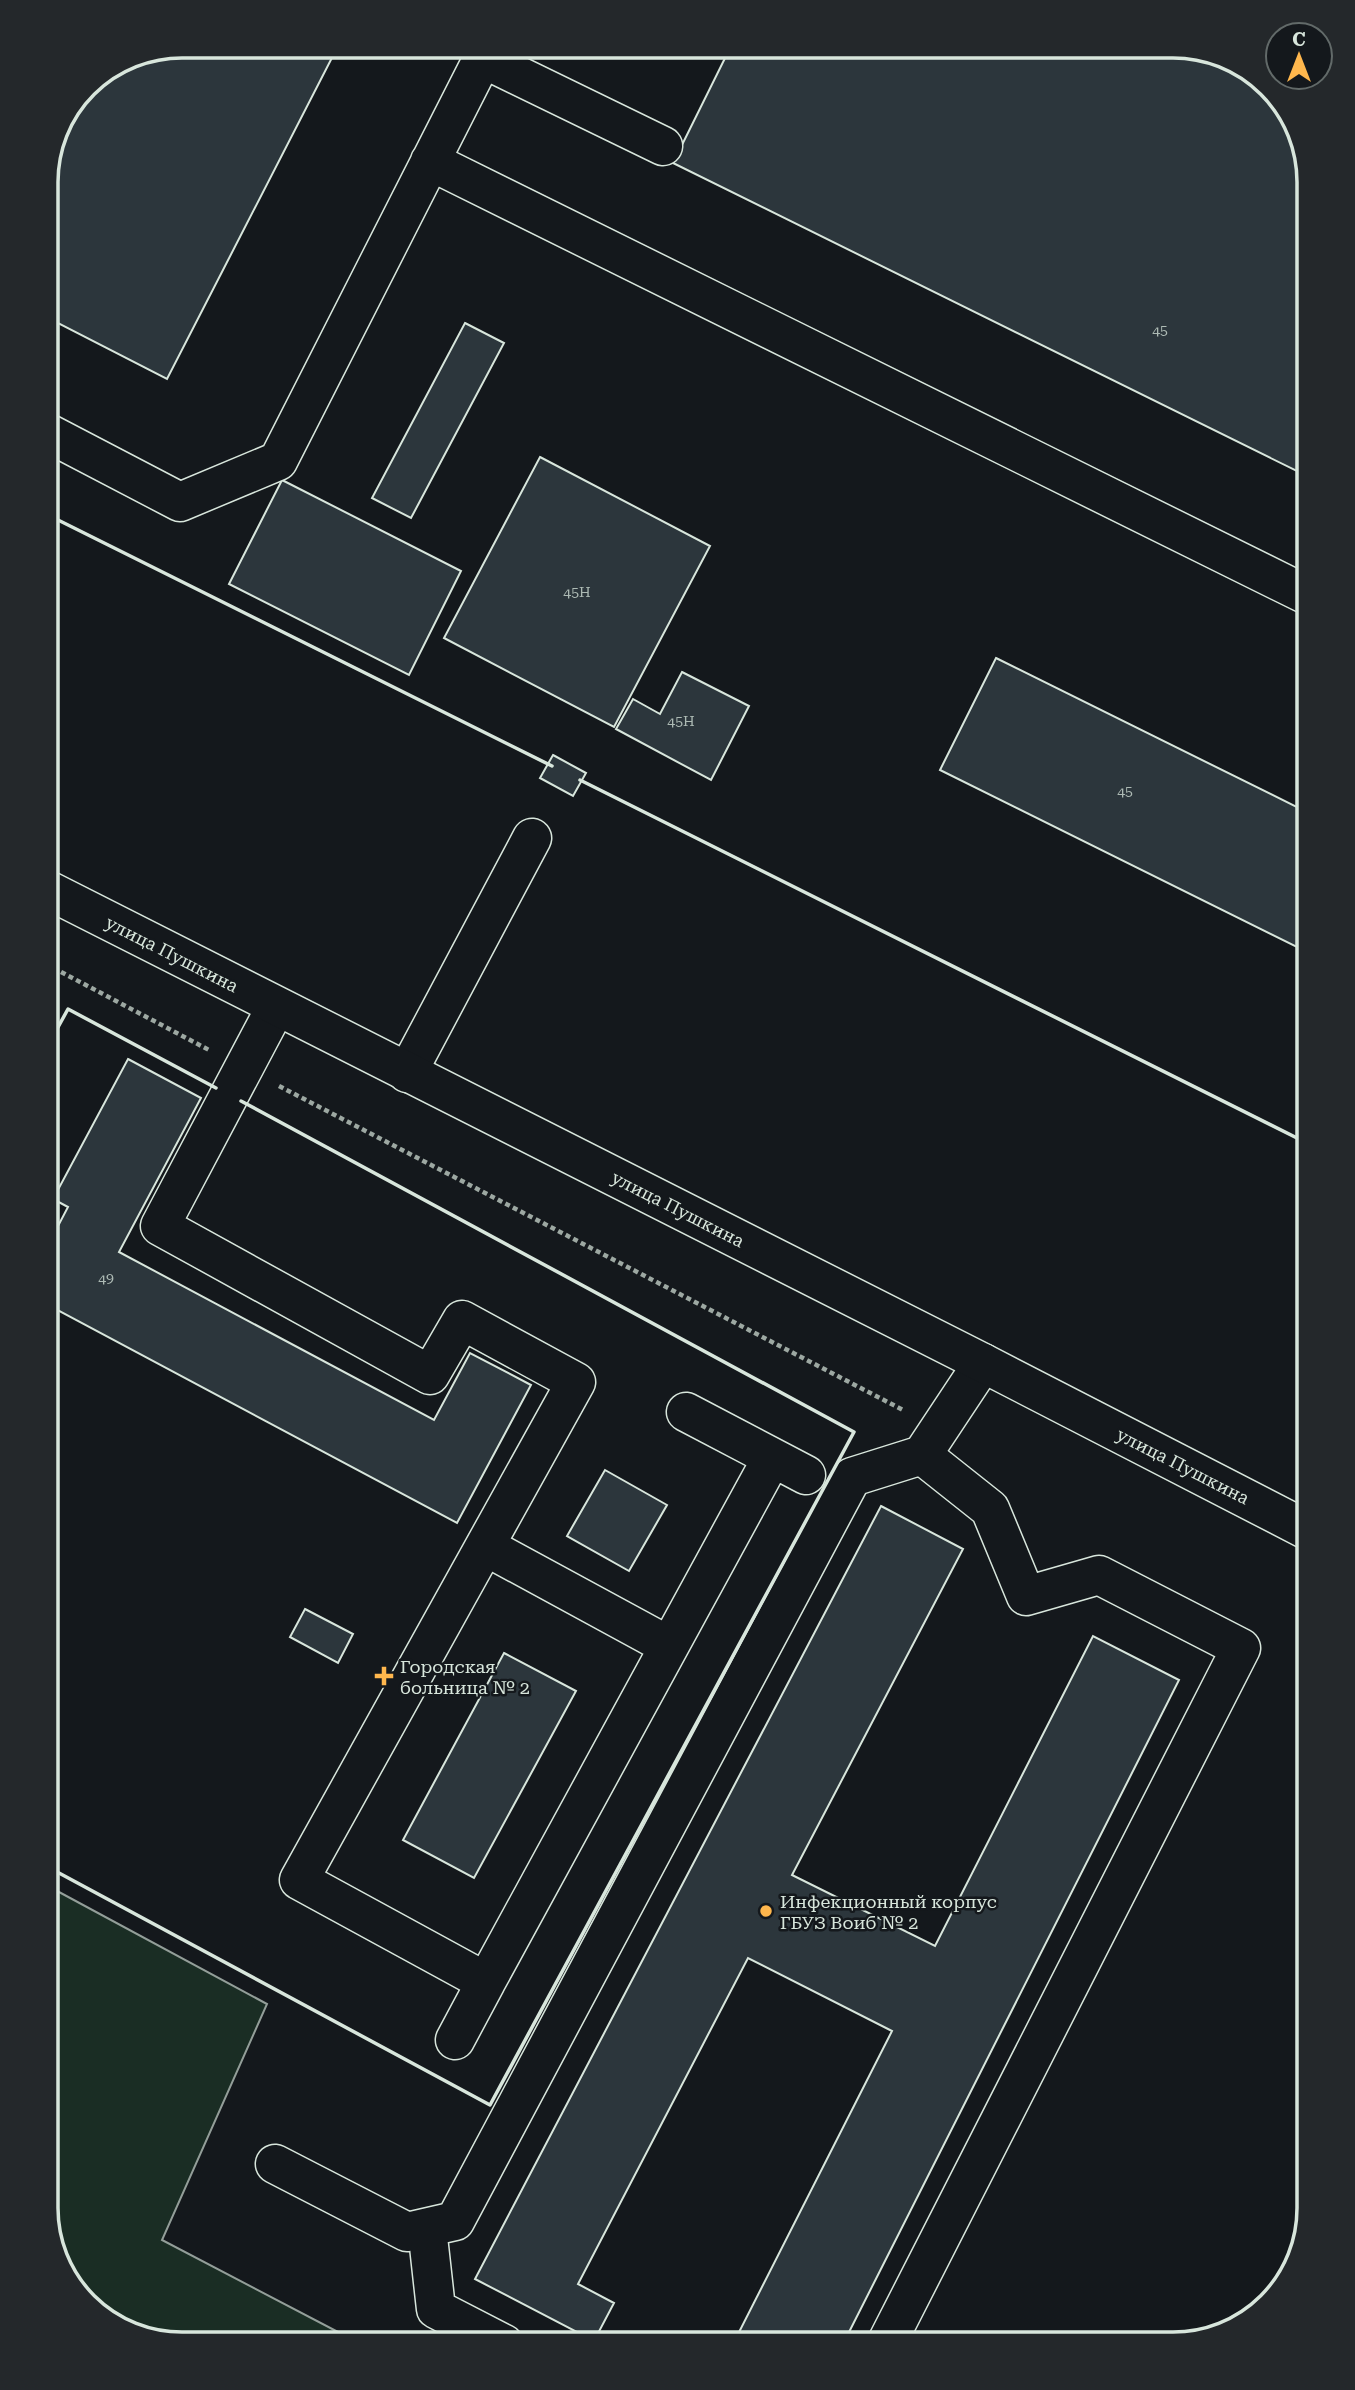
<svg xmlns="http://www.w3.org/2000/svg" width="1355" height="2390" font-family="'Roboto Serif',serif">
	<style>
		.green { fill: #1a2d24; stroke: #939e99; stroke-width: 2 }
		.building { fill: #2c363c; stroke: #d8e6dc; stroke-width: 2 }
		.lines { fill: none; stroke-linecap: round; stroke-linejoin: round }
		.minor-casing { stroke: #d8e6dc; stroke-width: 41 }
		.major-casing { stroke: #d8e6dc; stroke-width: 41 }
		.path { stroke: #9da8a2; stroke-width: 4.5; stroke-dasharray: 5 3.5; stroke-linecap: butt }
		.minor { stroke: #14181c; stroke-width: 38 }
		.major { stroke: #14181c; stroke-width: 38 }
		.wall { stroke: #d8e6dc; stroke-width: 3.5 }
		.poi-dot { fill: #ffb74d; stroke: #14181c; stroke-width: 2.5 }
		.labels { text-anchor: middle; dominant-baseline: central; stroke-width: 5; stroke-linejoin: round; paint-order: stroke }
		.number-label { font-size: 14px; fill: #adbab4 }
		.street-label { font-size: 18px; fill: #d8e6dc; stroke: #14181c }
		.poi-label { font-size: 18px; fill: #d8e6dc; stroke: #14181c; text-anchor: start }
		.rim { fill: none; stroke: #d8e6dc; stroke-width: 3.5 }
	</style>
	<rect width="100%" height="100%" fill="#14181c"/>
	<!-- green -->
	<path class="green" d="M46,1885L267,2004L162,2240L361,2344H173L106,2321L59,2268L46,2208Z"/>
	<!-- building -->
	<path class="building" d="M182,46H338L167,379L46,317V173L59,122L86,85L130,56Z
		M731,46H1183L1249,69L1296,122L1310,182L1309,477L673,163Z
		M465,323L504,343L411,518L372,498Z
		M540,457L710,546L614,727L444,638Z
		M282,480L461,571L409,675L229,584Z
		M996,658L1309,813V953L940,770Z
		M682,672L749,706L711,780L616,729L633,699L660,714Z
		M553,755L586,773L573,796L540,778Z
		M128,1059L201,1098L119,1252L434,1420L470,1353L531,1385L457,1523L46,1304V1249L68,1207L53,1199Z
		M605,1470L667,1505L629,1571L567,1536Z
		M881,1506L963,1549L792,1875L935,1946L1093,1636L1179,1680L843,2344H733L892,2031L748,1958L578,2284L614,2303L594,2341L475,2279Z
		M305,1609L353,1634L338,1663L290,1637Z
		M504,1653L576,1691L474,1878L403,1840Z"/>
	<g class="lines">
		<defs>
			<path id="minor" d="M482,58L663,146
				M430,161L1309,596
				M46,432L180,502L278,461L489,46
				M276,1007L160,1226L430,1375L462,1320L576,1382L299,1880L486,1982L772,1458
				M407,1073L532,838
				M686,1412L806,1475
				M485,1546L669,1646
				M455,2040L486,1982
				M275,2164L407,2232L455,2221L852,1477L922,1455L983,1363
				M427,2228L436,2309L504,2344
				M886,2344L1241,1648L1099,1575L1026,1596L990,1509L922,1455"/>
			<path id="major" d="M46,889L983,1363L1309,1531"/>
		</defs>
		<!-- minor casing -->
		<use href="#minor" class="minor-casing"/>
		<!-- major casing -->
		<use href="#major" class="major-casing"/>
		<!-- path -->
		<path class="path" d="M46,964L209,1050
			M279,1086L905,1411"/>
		<!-- minor -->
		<use href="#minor" class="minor"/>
		<!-- major -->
		<use href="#major" class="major"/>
		<!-- wall -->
		<path class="wall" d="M46,514L552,766
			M580,780L1309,1144
			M46,1049L68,1009L216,1088
			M46,1866L490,2105L854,1432L241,1101"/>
	</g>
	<!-- markers -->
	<g class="poi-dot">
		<path d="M380.5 1665.5h7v7h7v7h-7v7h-7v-7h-7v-7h7z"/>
		<circle cx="766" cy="1911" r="7"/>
	</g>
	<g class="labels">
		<!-- number labels -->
		<g class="number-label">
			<text x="1160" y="330">45</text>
			<text x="577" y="592">45Н</text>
			<text x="681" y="721">45Н</text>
			<text x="1125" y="791">45</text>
			<text x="106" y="1278">49</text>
		</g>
		<!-- street labels -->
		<g class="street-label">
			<text transform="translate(172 954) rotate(27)">улица Пушкина</text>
			<text transform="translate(678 1209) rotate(27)">улица Пушкина</text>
			<text transform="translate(1183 1466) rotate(27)">улица Пушкина</text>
		</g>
		<!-- poi labels -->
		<g class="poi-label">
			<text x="400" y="1666">Городская<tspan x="400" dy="21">больница № 2</tspan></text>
			<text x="780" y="1901">Инфекционный корпус<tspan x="780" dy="21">ГБУЗ Воиб № 2</tspan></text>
		</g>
	</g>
	<!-- crop -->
	<path d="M0 0H1355V2390H0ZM182 58H1173A124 124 0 0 1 1297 182V2208A124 124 0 0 1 1173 2332H182A124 124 0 0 1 58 2208V182A124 124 0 0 1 182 58Z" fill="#24282b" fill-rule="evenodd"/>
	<path class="rim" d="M182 58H1173A124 124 0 0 1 1297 182V2208A124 124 0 0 1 1173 2332H182A124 124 0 0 1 58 2208V182A124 124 0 0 1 182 58Z"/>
	<!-- north arrow -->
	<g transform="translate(1299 56)"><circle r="33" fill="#14181c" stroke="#626a69" stroke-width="2"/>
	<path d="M0-5L12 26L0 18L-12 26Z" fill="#ffb74d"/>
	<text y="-10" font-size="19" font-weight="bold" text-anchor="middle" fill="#d8e6dc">С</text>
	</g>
</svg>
